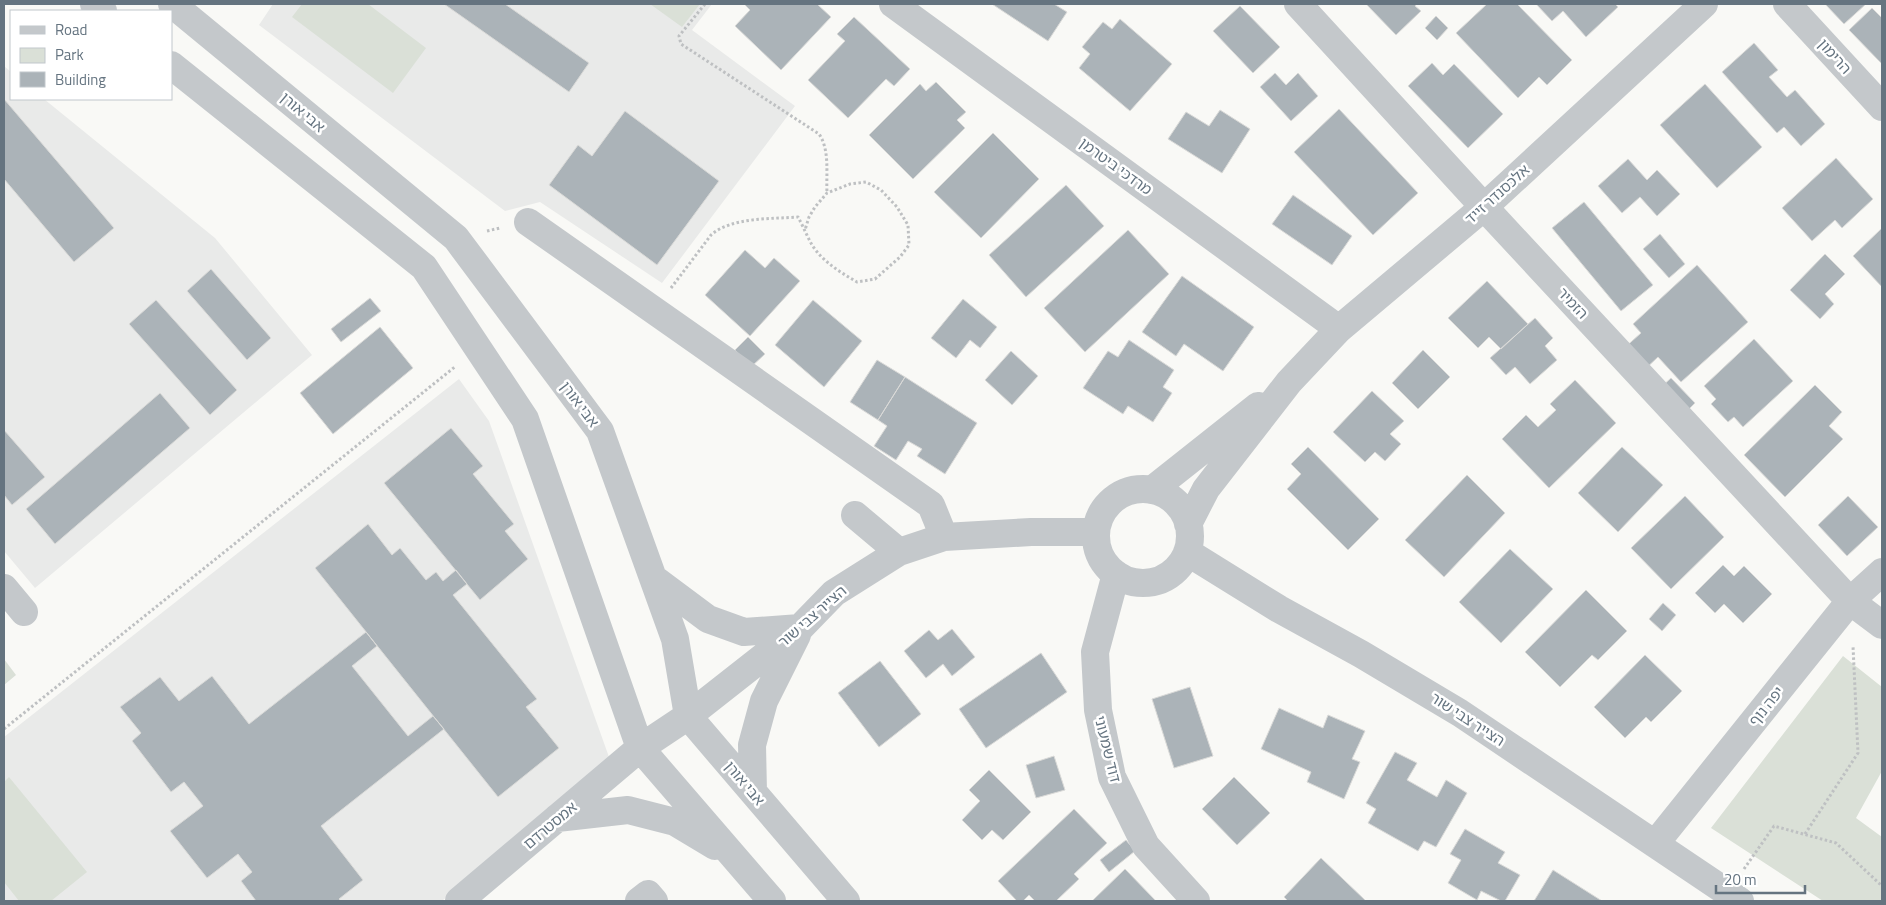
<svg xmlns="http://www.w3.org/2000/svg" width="1886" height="905" font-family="'Titillium Web','Noto Sans Hebrew',sans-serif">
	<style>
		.built { fill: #e9eae9 }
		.green { fill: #dae0d7 }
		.building { fill: #abb3b8; stroke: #dadad8 }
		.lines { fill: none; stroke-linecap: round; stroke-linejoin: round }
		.path { stroke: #bec0c2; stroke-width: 3; stroke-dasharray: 2.5 2.5; stroke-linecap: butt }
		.minor { stroke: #c4c8cb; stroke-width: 28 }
		.labels { text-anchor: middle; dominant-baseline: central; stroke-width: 5; stroke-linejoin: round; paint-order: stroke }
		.street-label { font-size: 15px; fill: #657480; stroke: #fff }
	</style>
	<rect width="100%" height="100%" fill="#f9f9f6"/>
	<!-- built -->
	<path class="built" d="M273,4H712L692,30L795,106L662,283L540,202L505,211L259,25Z
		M4,66L11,72V99H44L215,238L312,355L35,588L4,551Z
		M459,379L489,421L609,757L442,901H4V737Z"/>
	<!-- green -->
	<path class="green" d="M302,4H368L426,48L393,93L292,17Z
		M650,4H700L682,27Z
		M1843,656L1882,687V771L1856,818L1882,837V901H1823L1711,828Z
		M4,659L16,675L4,685Z
		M9,777L87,872L51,901H19L4,882V782Z"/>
	<!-- building -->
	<path class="building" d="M444,4H505L589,63L569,92Z
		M744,4H817L831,17L781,70L735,26L750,10Z
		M992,4H1054L1067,12L1048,41Z
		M1366,4H1417L1415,6L1421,11L1396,35Z
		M1487,4H1517L1572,60L1547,85L1539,77L1518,98L1456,33Z
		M1536,4H1615L1618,7L1586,37L1563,11L1552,21Z
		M1825,4H1866L1844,24Z
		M1240,6L1280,47L1253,73L1213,31Z
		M1872,8L1882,18V64L1849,30Z
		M1436,16L1448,28L1437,40L1425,28Z
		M854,17L910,69L894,86L886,79L848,118L808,80L845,41L837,34Z
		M1120,19L1172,64L1130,111L1079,68L1090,54L1082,47L1103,22L1112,29Z
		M1754,43L1778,70L1769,77L1787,97L1795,90L1825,124L1801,146L1784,127L1777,133L1722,72Z
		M1432,63L1443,75L1454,64L1503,114L1468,148L1408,86Z
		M1275,73L1286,85L1298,73L1318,96L1291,121L1260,87Z
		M936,82L966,112L957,120L965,128L913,179L869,135L920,84L926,91Z
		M1705,84L1762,147L1717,188L1660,125Z
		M4,99L114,228L74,262L4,179Z
		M1339,109L1418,193L1373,235L1294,152Z
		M1220,110L1250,129L1222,173L1168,139L1186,112L1209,126Z
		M625,111L719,181L657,265L549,185L578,145L592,156Z
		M993,133L1039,179L981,238L934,192Z
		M1836,158L1873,199L1842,228L1835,220L1812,241L1782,208Z
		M1628,159L1647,180L1657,170L1680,194L1657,216L1640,197L1622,213L1598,186Z
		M1066,185L1104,226L1026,297L989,255Z
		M1293,195L1352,236L1332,265L1272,224Z
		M1584,202L1653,285L1621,311L1552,228Z
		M1882,228V287L1853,256Z
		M1128,230L1169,274L1085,352L1044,308Z
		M1660,234L1685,264L1669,278L1643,249Z
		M745,250L765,268L774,258L800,281L750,336L705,295Z
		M1825,254L1845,274L1825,294L1834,304L1820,319L1790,290Z
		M1697,265L1748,322L1681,382L1658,357L1642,372L1622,350L1641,333L1633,324Z
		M211,269L271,338L247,360L187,291Z
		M1182,276L1254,327L1223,371L1184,344L1176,356L1142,332Z
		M1487,281L1528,324L1501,349L1489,337L1478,348L1448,318Z
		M370,298L381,311L341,342L331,329Z
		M963,299L997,327L980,348L970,340L956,358L931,338Z
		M156,300L237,390L210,415L129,324Z
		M813,300L862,341L824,387L775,345Z
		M1535,318L1553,338L1545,346L1557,360L1530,384L1515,367L1506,375L1490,358Z
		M380,327L413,368L333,434L300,393Z
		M748,337L765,354L751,367L735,350Z
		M1754,339L1793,381L1743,427L1734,417L1728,422L1711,404L1716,399L1704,386Z
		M1129,340L1174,370L1163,387L1172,393L1153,422L1128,406L1123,414L1083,388L1108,351L1118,357Z
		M1423,350L1450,377L1418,409L1392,383Z
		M1011,351L1038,376L1012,405L985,380Z
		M877,360L905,377L878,420L850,402Z
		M905,377L977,423L945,474L917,456L922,449L908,441L896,460L874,446L887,426L878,420Z
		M1671,378L1695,403L1682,416L1658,390Z
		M1575,380L1616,423L1549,488L1502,439L1526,415L1538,427L1556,410L1550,404Z
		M1815,385L1842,412L1829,426L1843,439L1785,497L1744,455Z
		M1372,391L1404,421L1390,434L1401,444L1385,461L1375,452L1365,462L1333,432Z
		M160,393L190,428L55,544L26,509Z
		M451,428L483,466L473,474L514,524L505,531L528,559L480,600L384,483Z
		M4,430L45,477L12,505L4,495Z
		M1308,447L1379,519L1348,550L1287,489L1301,474L1291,464Z
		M1622,447L1663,485L1618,532L1578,493Z
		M1467,475L1505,513L1444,577L1405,540Z
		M1685,496L1724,537L1671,589L1631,548Z
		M1848,496L1878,527L1847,556L1818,525Z
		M368,524L392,555L400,548L426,580L436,572L443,581L456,570L467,584L453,595L537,699L526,707L559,748L498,797L315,568Z
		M1510,549L1553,589L1501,643L1459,602Z
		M1723,565L1734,576L1744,566L1772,594L1743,623L1724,604L1715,613L1695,593Z
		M1586,590L1627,631L1598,660L1592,655L1560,687L1525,652Z
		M1663,603L1676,615L1662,631L1649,619Z
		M952,629L975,657L952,676L943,664L926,678L904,651L929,630L938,640Z
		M366,632L377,646L352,666L408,736L433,716L444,729L321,826L363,880L339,899L341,901H256L241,881L252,872L238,854L207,878L170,831L203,806L184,782L171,792L132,741L141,733L120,707L160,677L179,701L212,676L249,724Z
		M1041,653L1067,692L986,748L959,709Z
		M1645,655L1682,691L1651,722L1646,717L1625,738L1594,707Z
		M880,661L921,714L879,747L838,693Z
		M1190,687L1213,756L1174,768L1152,699Z
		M1279,708L1323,728L1328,715L1365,731L1352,759L1360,762L1344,799L1307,782L1311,772L1261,749Z
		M1395,752L1417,763L1407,780L1437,797L1446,780L1467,793L1436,847L1424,841L1418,851L1368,823L1376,809L1366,803Z
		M1054,756L1065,790L1036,798L1026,765Z
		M989,770L1031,812L1003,840L992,830L982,840L962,820L980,801L969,790Z
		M1234,777L1270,813L1237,845L1202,809Z
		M1074,809L1107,843L1074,874L1079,879L1056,901H1035L1029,895L1023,901H1017L998,881Z
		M1465,829L1505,852L1498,863L1520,875L1505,901H1501L1481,891L1477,900L1448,883L1461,860L1450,854Z
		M1126,840L1135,851L1109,872L1100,860Z
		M1321,858L1366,901H1288L1284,897Z
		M1125,869L1156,901H1092Z
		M1553,870L1602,901H1534Z"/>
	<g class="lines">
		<!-- path -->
		<path class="path" d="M705,4L679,36L681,44L819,134C830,150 826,173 827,193
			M487,231L500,228
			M671,288L711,235C731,217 772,219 798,217C803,226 807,236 812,245C823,262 840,272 857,282L875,279L900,257L909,245L908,225L897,207L881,190L866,182L850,184L827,193L815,207L809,217L805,230
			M4,729L456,366
			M1805,834L1858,753L1853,646
			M1744,869L1774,826L1836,843L1882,886"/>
		<!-- minor -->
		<path class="minor" d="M94,4L103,11
			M172,4L456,238L600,431L675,639L688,716L846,901
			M893,4L1339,329
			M1298,4L1484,207L1850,601L1882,625
			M1787,4L1882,107
			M171,65L424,267L525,419L640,748L772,901
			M528,222L931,505L944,537
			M1096 536a47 47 0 1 1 94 0a47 47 0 1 1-94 0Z
			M1152,490L1258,406
			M855,515L899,552
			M1188,524L1206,489L1289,382L1339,329L1484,207L1704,4
			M1187,552L1279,609L1361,654L1460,713L1740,901
			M1116,574L1095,652L1098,710L1112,777L1146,846L1196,901
			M653,578L708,619L744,632L800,628
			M4,588L24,612
			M753,792L752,745L764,701L797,635
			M557,818L628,810L675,822L715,846
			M1655,844L1850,601L1882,572
			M459,901L640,748L688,716L800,628L834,593L899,552L944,537L1031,532H1096
			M639,901L648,894L654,901"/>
	</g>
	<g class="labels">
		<!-- street labels -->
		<g class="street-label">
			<text transform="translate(1835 56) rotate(48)">הרימון</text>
			<text transform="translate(303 112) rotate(40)">אבי אורן</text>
			<text transform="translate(1116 166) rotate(36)">מרדכי ביטרמן</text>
			<text transform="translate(1497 194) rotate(-42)">אלכסנדר זייד</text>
			<text transform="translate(1573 303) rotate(47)">הזמיר</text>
			<text transform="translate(580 404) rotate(53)">אבי אורן</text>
			<text transform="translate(812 616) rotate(-41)">הצייר צבי שור</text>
			<text transform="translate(1766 706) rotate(-51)">יפה נוף</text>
			<text transform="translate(1468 719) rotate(33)">הצייר צבי שור</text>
			<text transform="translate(1108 749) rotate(76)">דוד שמעוני</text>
			<text transform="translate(745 783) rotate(50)">אבי אורן</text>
			<text transform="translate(550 825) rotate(-40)">אמסטרדם</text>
		</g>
	</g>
	<!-- border -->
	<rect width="1886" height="905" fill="none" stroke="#657480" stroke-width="10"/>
	<!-- legend -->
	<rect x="10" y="10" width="162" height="90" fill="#ffffff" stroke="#c1c7cc"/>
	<rect x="20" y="26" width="25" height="8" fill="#c4c8cb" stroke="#c1c7cc"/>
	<text x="55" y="35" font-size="15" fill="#657480">Road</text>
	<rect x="20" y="48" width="25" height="15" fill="#dae0d7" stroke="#c1c7cc"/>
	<text x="55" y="60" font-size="15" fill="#657480">Park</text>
	<rect x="20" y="72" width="25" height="15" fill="#abb3b8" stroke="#c1c7cc"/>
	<text x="55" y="85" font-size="15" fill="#657480">Building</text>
	<!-- scale -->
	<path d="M1716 885v8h89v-8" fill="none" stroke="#657480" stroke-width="2.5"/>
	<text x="1724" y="885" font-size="15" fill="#657480" stroke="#ffffff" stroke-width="4" paint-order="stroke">20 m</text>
</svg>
